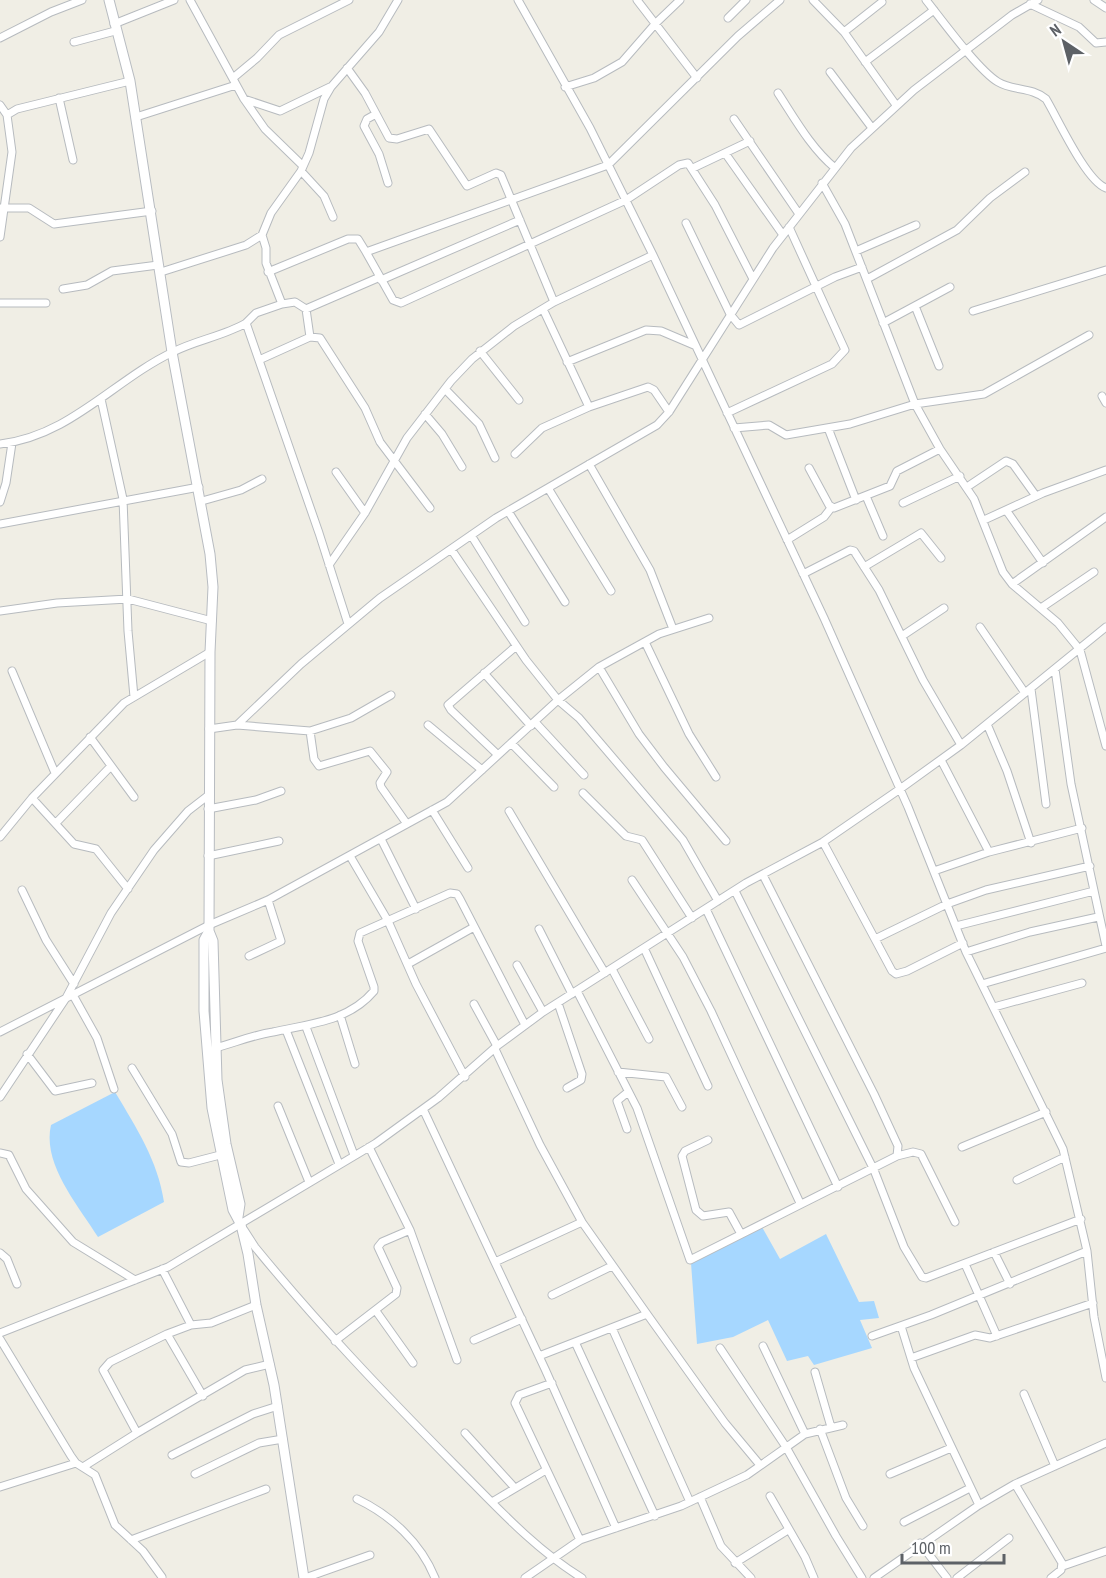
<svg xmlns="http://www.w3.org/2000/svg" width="1106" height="1578" font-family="'PT Sans Narrow',sans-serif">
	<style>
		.water { fill: #a6d7ff }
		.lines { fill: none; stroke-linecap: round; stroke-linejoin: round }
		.street-casing { stroke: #b7bbbf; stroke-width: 9 }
		.secondary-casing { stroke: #b8bcc1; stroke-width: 11 }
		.street { stroke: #fff; stroke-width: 7 }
		.secondary { stroke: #fff; stroke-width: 9 }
	</style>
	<rect width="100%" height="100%" fill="#f0eee5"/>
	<!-- water -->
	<path class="water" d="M115,1092C136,1127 158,1161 164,1202L98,1237C78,1205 42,1164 51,1125Z
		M762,1227L780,1259L826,1234L859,1302L874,1301L879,1318L860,1320L872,1348L814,1365L808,1356L787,1361L768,1320L733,1337L697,1344L691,1263Z"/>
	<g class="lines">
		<defs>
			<path id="street" d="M190,0L244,99L265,129L303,166
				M518,0L590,128L653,255L824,618L908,807L966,952L1063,1149L1087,1251L1094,1317L1106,1378
				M637,0L697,78
				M813,0L844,32L896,105
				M926,0C942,20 978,70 998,82C1013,91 1032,87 1046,99C1058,119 1086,181 1106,188
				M1094,0L1106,8
				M1030,4L1079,27L1096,43L1106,42
				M728,18L746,0
				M114,24L174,0
				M844,32L882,2
				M0,38L51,12L82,0
				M74,42L115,31
				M865,62L934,10
				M347,68L365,93L389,138L397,139L429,129L467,186L496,173L501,175L554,302
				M830,72L872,128
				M233,78L257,58L279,35L349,0
				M565,87L594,78L622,62L656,23L680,0
				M778,93C795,119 811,148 835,168
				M59,98L73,160
				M244,99L280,111L330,87
				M0,105L7,115
				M376,114L367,119L364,126L379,154L388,183
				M136,117L236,85
				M734,119L799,214
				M725,153L783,235
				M693,168L750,141
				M301,171L324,196L333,217
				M822,183L845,224L915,404L940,449L974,499L1003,572L1012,584L1058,623L1080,650L1106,746
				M1,208H29L54,224L152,211
				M686,223L730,314L739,325L835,277L862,267
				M0,237L12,152L7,115L17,109L130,81
				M856,251L916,225
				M366,252L393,300L401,303L626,200L679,165L688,163L715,205L753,279
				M161,272L246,245L262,235L271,213L301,171L309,153L324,99L331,87L379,32L398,0
				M268,272L348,239H358L366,252L608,165L738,36L780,0
				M867,279L957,230L990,198L1025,172
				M381,280L520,220
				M63,289L87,285L112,271L158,265
				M0,303H46
				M282,304L295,302L306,309L310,337
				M915,306L939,366
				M306,309L380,277
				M543,309L589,407L648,387L654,390L669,412
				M973,311L1106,270
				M246,323L256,313L282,304L266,263V248L262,235
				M883,323L950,287
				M480,351L519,400
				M259,360L310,337L320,338L365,408L380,442L430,508
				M567,362L646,330L661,331L694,345
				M445,389L479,424L495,458
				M1102,396L1106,403
				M101,399L123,499L128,631L134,697
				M727,413L832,364L845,350L789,227
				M425,414L442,434L462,467
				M734,428L769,425L786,435L850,424L915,404L984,394L1089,335
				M828,428L856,500
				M0,444C70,436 114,380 173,352C196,340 224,336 246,323L319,533L348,624
				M515,454L542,428L589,407
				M589,464L650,570L673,629
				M809,468L829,505L834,508L890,486L897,471L940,449
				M336,472L365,513
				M967,487L1006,461L1013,464L1036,496
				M548,488L611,591
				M866,496L883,536
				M202,501L241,490L262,479
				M0,502L6,483L12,443
				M903,503L960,476
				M1006,510L1043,563
				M508,511L565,602
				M984,520L1043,493L1106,470
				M0,524L199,487
				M471,535L525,622
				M787,540L824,517L831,508
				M451,549L526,660L558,700L579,718L683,840L718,901
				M329,565L365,513L407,438L451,381L472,359L514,326L554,302L653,255
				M864,567L921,533L941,558
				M803,574L850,550L854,551L879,590L923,680L961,745
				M1012,584L1106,517
				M1041,608L1094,572
				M0,611L57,603L128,599L212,621
				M980,627L1025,693
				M902,636L944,608
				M645,642L689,734L716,777
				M599,667L639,734L664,767L726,841
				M1055,669L1071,784L1106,946
				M12,671L55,773
				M484,673L531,726
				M1031,689L1046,804
				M535,722L584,775
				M987,724L1007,771L1031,843
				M237,725L310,731L351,718L391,695
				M428,725L482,770
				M209,729L237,725L301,664L380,598L496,518L657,425L669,412L773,248L851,148L914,90L1012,15L1038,0
				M310,731L314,759L319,766L370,751L387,772L380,783L381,787L407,824
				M90,737L134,797
				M511,743L554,787
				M498,755L451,710L448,705L515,647
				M941,760L989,852L1082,828
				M583,793L626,836L642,840L692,918
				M32,798L74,844L96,849L128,889
				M208,809L256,800L281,791
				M432,810L468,868
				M509,811L605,973
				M56,823L111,766
				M0,837L32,798L124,703L210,652
				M381,839L416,909
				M823,842L892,971L896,974L907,971L963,943
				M208,856L279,841
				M350,856L388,921L416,984L465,1077
				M934,871L989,852
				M632,880L683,957L711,1011L800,1203
				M22,890L46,940L74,984
				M735,891L874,1170L904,1247L922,1277L926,1278L1081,1219
				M706,909L838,1187
				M956,926L1094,891
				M539,929L572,994
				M875,939L947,904L986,890L1090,866
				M644,948L708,1086
				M966,952L1030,932L1098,917
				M249,956L281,941L268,900
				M408,964L474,927
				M517,965L543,1012
				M612,969L649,1039
				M982,984L1106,948
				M577,991L637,1108L690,1260L897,1156L898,1146L874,1094L763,875
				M73,995L97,1038L114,1089
				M558,1003L582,1074L581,1080L567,1088
				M474,1004L497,1046
				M994,1007L1082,983
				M340,1015L355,1064
				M306,1027L354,1155
				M286,1030L339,1164
				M0,1032L209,925L268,900L447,802L558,700L599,667L659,634L709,618
				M215,1048C234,1043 253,1035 273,1032C308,1024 348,1022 374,991V987L358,941L360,933L450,893L457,894L460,899L525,1025
				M495,1049L540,1145L582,1222L647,1314
				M27,1054L55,1091L92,1083
				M132,1068L172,1134L181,1162L189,1163L220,1155
				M618,1072L666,1077L682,1107
				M0,1097L66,998L111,913L154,850L188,811L210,794
				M278,1106L309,1182
				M423,1109L545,1369L616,1528
				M627,1129L617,1101L628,1092
				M708,1140L685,1151L682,1156L696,1210L703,1216L729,1212L741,1234
				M369,1147L410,1230L457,1360
				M962,1147L1046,1112
				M0,1153L9,1155L26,1189L73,1242L135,1280
				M897,1156L913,1152L921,1154L955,1222
				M1017,1180L1065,1157
				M244,1230L255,1247C317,1323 384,1393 453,1463C494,1504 533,1548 582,1578
				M994,1252L1010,1284
				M0,1253L7,1259L17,1284
				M495,1262L582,1222
				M965,1264L997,1336
				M162,1269L191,1325
				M552,1295L612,1266
				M256,1305L211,1323L191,1325L167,1334L110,1362L103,1370L137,1433L245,1370L270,1364
				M376,1311L413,1363
				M901,1326L914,1368L979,1505
				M612,1328L690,1502
				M0,1333L168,1267L376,1143L438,1098L497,1046L543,1012L746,883L823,842L900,789L961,745L1106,627
				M167,1334L203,1396
				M872,1336L931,1315L1087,1251
				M0,1339L71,1456L76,1463L95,1475L115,1525L143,1551L162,1577
				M474,1340L522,1319
				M335,1341L396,1294L397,1288L378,1247L382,1242L410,1230
				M575,1342L655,1516
				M763,1346L805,1434
				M720,1348L786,1447L836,1536L862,1578
				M539,1356L647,1314L725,1423L760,1465
				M911,1358L975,1335L990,1338L1093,1303
				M815,1372L831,1427
				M552,1383L519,1395L515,1403L580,1540
				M1024,1394L1055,1466
				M820,1429L846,1498L863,1526
				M465,1433L514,1487
				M172,1455L253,1414L278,1406
				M83,1467L137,1433
				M195,1474L259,1443L283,1439
				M890,1474L951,1448
				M1015,1484L1062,1563L1061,1570L1051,1578
				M0,1487L76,1463
				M770,1496L805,1557L814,1578
				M700,1497L721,1546L751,1578
				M357,1499C391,1515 421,1543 435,1578
				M492,1502L546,1470
				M904,1522L970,1488
				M131,1540L266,1489
				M920,1543L947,1578
				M735,1563L788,1530
				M1063,1566L1106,1551
				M305,1578L370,1555
				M525,1578L580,1540L681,1506L747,1475L805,1434L843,1425
				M874,1578L979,1505L1015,1484L1106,1443
				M957,1578L1009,1538"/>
			<path id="secondary" d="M109,0L130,81L172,352L210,554L213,587L210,652L209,931L213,941L217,1080L226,1144L240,1204L238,1217
				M209,931L204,940V1011L212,1108L233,1210L241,1225L248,1254L256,1305L274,1385L304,1578"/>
		</defs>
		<!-- street casing -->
		<use href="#street" class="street-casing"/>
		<!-- secondary casing -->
		<use href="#secondary" class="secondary-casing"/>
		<!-- street -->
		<use href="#street" class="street"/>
		<!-- secondary -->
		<use href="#secondary" class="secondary"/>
	</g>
	<!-- north arrow -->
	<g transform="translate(1064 42) rotate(324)" stroke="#ffffff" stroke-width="4.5" paint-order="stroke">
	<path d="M0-4.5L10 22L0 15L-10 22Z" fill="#5d6166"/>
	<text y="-9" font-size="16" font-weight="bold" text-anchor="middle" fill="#5d6166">N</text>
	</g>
	<!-- scale -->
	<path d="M902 1554v9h102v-9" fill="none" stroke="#5d6166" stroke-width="3"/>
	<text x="911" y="1554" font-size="18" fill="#5d6166" stroke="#ffffff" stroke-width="4.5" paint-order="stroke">100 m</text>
</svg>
